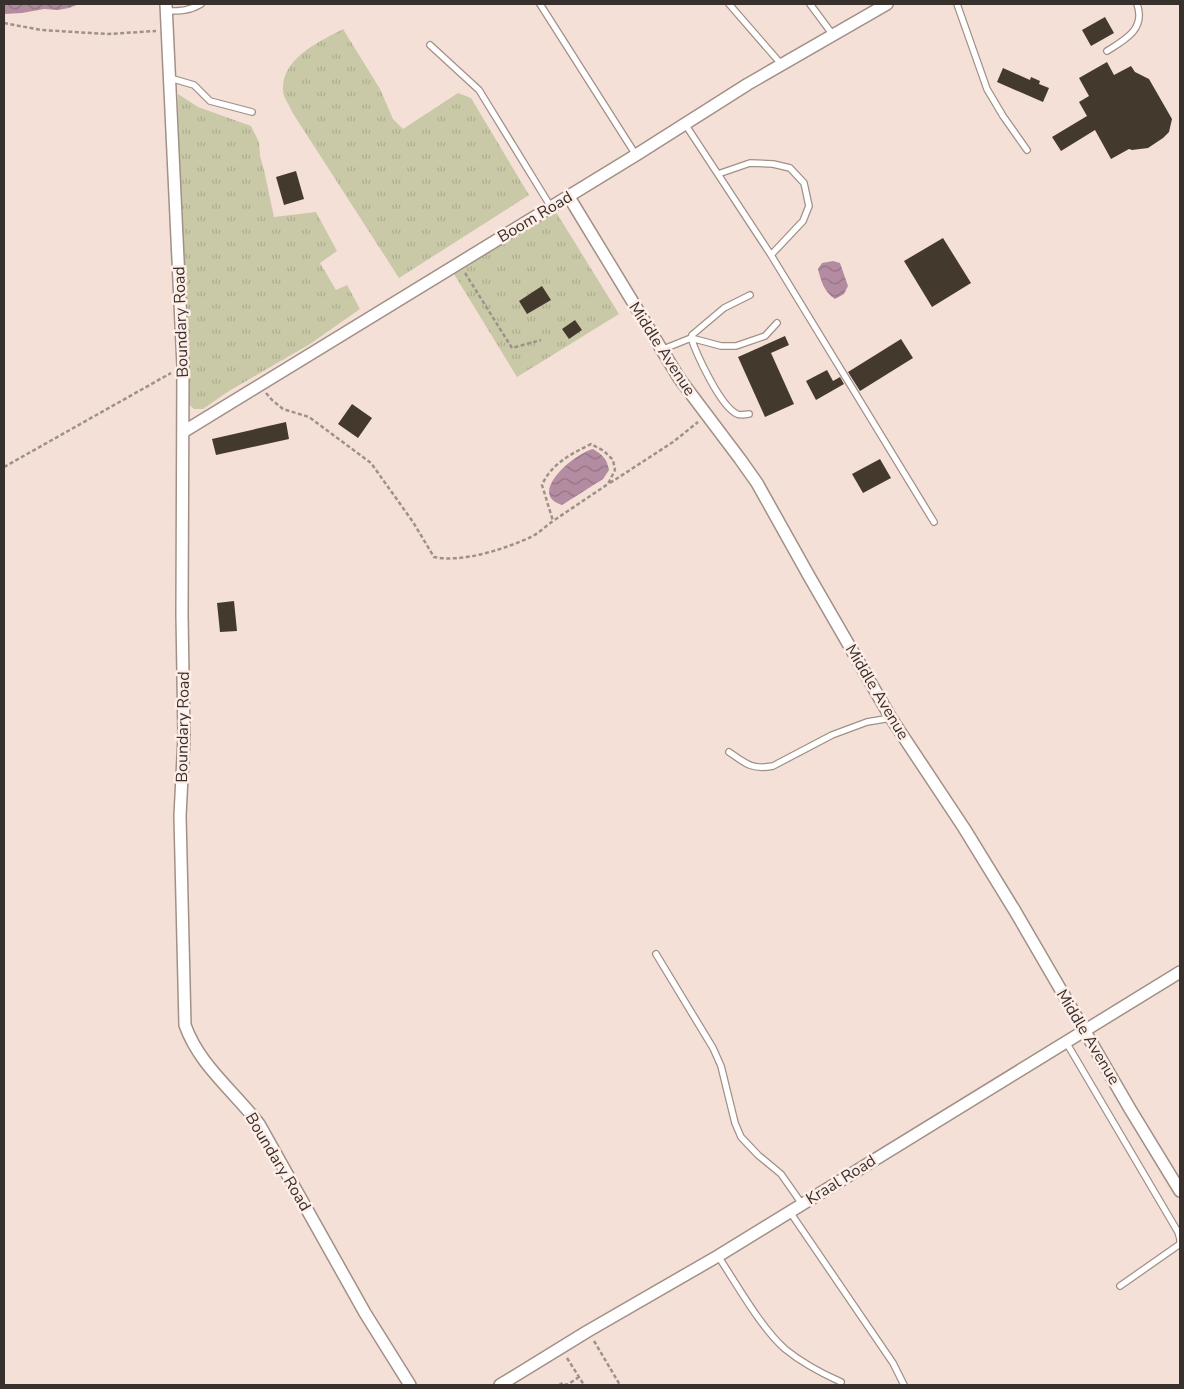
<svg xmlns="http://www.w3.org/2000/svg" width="1184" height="1389" font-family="'Nunito Sans',sans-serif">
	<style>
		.grass { fill: url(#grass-tufts) }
		.water { fill: url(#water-waves) }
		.building { fill: #433a2d }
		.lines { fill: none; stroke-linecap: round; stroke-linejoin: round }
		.lane-casing { stroke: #a29087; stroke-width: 8 }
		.street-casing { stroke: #a29087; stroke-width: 14 }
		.path { stroke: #9f918a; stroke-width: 2.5; stroke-dasharray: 4 2.5; stroke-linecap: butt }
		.lane { stroke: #fff; stroke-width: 5.5 }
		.street { stroke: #fff; stroke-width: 11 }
		.labels { text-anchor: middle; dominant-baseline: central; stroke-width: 5; stroke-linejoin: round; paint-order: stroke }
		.street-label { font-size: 16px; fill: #38302d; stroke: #feeee7 }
	</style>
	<defs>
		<pattern id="grass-tufts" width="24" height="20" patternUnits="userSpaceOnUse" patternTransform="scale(1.25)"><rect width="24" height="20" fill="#c9c9a7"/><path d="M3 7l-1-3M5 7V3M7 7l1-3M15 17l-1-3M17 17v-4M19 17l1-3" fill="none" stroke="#adad90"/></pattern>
		<pattern id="water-waves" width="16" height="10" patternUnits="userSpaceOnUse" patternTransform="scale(1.25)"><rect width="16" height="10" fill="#b48ca1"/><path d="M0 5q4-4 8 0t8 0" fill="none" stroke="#937384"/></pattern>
	</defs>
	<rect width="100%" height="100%" fill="#f4e0d7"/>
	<!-- grass -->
	<path class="grass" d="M343,29L380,89L393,119L403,129L458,93L471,98L529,195L399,278L292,112C290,106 283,97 283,91C281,58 319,42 343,29Z
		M178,94L198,107L251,126L259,142L260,156L264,170L274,217L316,212L337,251L320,263L336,290L347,285L360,309L310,344L229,391L203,409H194L189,404L179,212Z
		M556,212L619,314L517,377L454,274Z"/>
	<!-- water -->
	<path class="water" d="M4,4H79L69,8L58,10L44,9L22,13L4,14Z
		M833,261L840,263L848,286L844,294L835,299C824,292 821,281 818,269L822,263Z
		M593,449C603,455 607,459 609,470L603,479L562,505C526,494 575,453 593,449Z"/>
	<!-- building -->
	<path class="building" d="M1105,17L1114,33L1091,46L1082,30Z
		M1107,62L1114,75L1131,66L1135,72L1149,79L1172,119L1169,132L1163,138L1148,148L1132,150L1129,149L1111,159L1095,130L1061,151L1052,137L1087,116L1079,102L1089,96L1079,78Z
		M1003,68L1030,80L1031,77L1040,81L1039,84L1049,88L1043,102L997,82Z
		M296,171L304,199L284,205L276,177Z
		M943,238L971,283L932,307L904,261Z
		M542,286L551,300L527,314L519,301Z
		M575,320L582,330L569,339L562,329Z
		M785,336L789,345L771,353L794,404L765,417L738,357Z
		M901,339L913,358L860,391L848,372Z
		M827,370L833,381L840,377L844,384L816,400L806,381Z
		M352,404L372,418L358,438L338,424Z
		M286,422L289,439L216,455L212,439Z
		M880,459L891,478L863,493L852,474Z
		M234,601L237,631L220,632L217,603Z"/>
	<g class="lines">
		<defs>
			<path id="lane" d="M540,4L636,155
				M729,4L782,65
				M810,4L833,35
				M957,4L987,89L1003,116L1027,150
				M167,11C180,11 189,11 201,4
				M430,45L479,90L551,207
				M1107,51C1125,40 1146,29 1137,4
				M170,78L194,85L210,101L252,112
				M685,124L771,255L934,522
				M718,174L750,163L773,164L790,168L804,183L809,206L803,221L771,255
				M661,350L691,338L721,346H736L765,336L777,323
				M749,414C745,414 741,416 737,414C720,406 697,355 691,338L692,335L724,308L750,295
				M729,752C746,764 752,770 773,766L832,735L867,722L891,718
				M656,954L713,1048L721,1066L735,1123L741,1137L758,1155L781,1174L802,1204
				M1066,1042L1178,1232L1180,1239
				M790,1212L893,1363L904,1385
				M718,1256C736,1283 761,1328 785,1349C802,1363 821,1373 841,1382
				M1120,1286L1180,1244V1240"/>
			<path id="street" d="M166,4L183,366L182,615L184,737L180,816L185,1025C199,1065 234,1091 259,1124L365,1313L410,1385
				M569,197L679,378L740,459L757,483L809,576L891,718L964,828L1015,911L1130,1109L1180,1191
				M183,432L636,155L748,84L887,4
				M500,1385L588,1331L718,1256L1180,972"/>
		</defs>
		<!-- lane casing -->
		<use href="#lane" class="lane-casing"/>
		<!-- street casing -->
		<use href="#street" class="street-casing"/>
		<!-- path -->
		<path class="path" d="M4,23L41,30L108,34L156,31
			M465,273L512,348L541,340
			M266,393L272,400L283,409L309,417L371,463L413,522L434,557C462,563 505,549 531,537C539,533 546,526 553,521L542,485C551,464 571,454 591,444L604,451L613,460L615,470L608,484L553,521
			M4,467L171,373
			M610,483L673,442L698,422
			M594,1341L620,1385
			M567,1358L584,1385
			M559,1385L563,1383L567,1385L579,1377"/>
		<!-- lane -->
		<use href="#lane" class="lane"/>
		<!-- street -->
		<use href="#street" class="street"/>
	</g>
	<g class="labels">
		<!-- street labels -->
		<g class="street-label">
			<text transform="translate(535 217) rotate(-31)">Boom Road</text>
			<text transform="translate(181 322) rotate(-92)">Boundary Road</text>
			<text transform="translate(662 349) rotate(57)">Middle Avenue</text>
			<text transform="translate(877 692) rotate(59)">Middle Avenue</text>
			<text transform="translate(183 727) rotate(-89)">Boundary Road</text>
			<text transform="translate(1088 1037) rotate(59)">Middle Avenue</text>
			<text transform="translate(278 1162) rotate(59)">Boundary Road</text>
			<text transform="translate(841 1180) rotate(-32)">Kraal Road</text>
		</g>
	</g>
	<!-- border -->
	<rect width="1184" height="1389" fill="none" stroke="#38302d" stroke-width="10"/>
</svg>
